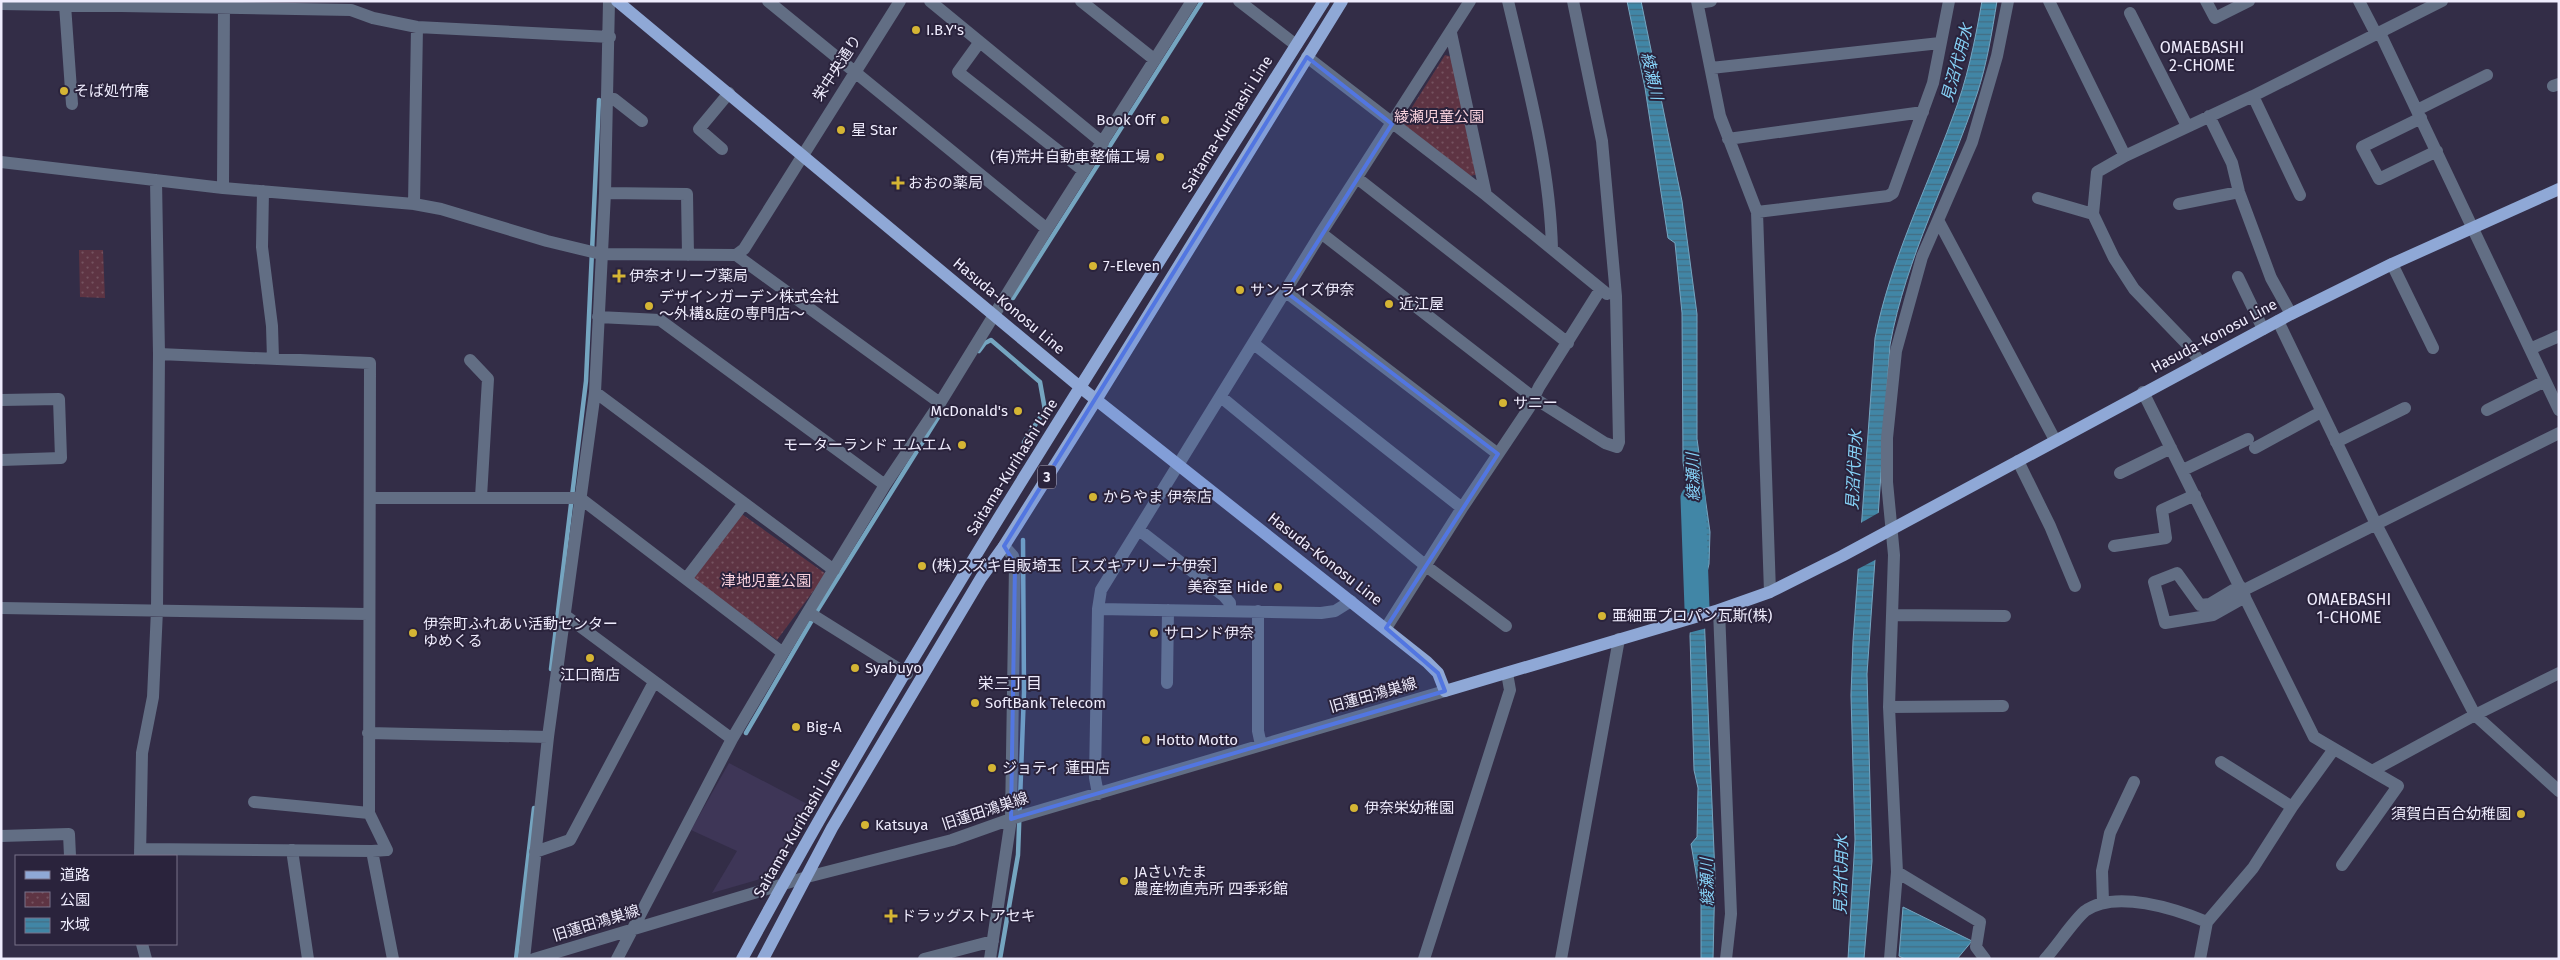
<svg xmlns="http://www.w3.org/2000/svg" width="2560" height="960" font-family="'Fira Sans','Noto Sans JP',sans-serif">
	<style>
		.built { fill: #3e3657 }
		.park { fill: url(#park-dots) }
		.water { fill: url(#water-rules); stroke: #75a5c0 }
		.pier { fill: #332d47 }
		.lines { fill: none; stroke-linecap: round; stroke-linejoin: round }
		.stream { stroke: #75a5c0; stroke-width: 4.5 }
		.river { stroke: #4186a6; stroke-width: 25 }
		.minor { stroke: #626e84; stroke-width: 12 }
		.major { stroke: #8fa8d6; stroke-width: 12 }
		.marked { fill: #5276e1; fill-opacity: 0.2; stroke: #5276e1; stroke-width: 4; stroke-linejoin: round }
		.poi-dot { fill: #d5b534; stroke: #2a233c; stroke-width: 2 }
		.labels { text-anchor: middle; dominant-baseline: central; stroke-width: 4; stroke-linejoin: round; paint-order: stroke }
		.shield { fill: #2a233c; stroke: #b4b0c3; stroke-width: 1 }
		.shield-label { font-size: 14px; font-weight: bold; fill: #efecfd }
		.poi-label { font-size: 15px; fill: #efecfd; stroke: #2a233c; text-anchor: start }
		.street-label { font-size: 15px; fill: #efecfd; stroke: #2a233c }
		.park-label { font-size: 15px; fill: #f7d0dc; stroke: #2a233c }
		.neighbourhood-label { font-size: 16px; fill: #efecfd; stroke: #2a233c }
		.water-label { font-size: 16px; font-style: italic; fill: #86d2f7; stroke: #2a233c }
	</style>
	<defs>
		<pattern id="park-dots" width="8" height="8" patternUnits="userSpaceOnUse" patternTransform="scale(1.25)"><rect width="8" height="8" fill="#5e3443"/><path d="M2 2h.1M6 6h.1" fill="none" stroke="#75525f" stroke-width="1.8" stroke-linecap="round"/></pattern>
		<pattern id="water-rules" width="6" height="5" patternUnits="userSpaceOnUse" patternTransform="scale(1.25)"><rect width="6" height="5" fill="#4186a6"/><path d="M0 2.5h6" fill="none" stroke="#446d82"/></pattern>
	</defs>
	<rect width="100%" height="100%" fill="#332d47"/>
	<!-- built -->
	<path class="built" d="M729,763L809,805L791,847L781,864L757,880L712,893L737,851L691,830Z"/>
	<!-- park -->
	<path class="park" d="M1445,55L1452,57L1479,174L1470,176L1402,123Z
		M79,250H103L105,298L80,297Z
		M739,512L826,574L777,640L691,579Z"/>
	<!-- water -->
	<path class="water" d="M1627,1H1641L1682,201L1697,314V439L1710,532L1709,564L1703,589L1715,875L1713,959H1701V902L1691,844L1697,837L1698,788L1694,770L1690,636L1696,548L1683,462L1682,313L1675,243L1668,238L1645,88Z
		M1982,1H1997C1992,32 1987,64 1977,94C1949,178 1906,257 1890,345L1867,674L1872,861L1864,959H1848L1855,840L1851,695L1853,641L1875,338C1890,262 1925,192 1952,119C1967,81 1975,41 1982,1Z
		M1903,907L1972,941L1957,959H1905L1899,956Z"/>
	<!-- pier -->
	<path class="pier" d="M1880,512L1877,559L1856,570L1859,524Z
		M1706,600L1707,628L1688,633L1690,606Z"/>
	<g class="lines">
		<!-- stream -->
		<path class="stream" d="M1013,298L1202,1
			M979,351L985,343L991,340L1040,382L1045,410L1024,442V448
			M817,611L942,411
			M551,669L586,381L599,100
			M746,733L812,620
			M516,959L534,808
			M1000,959L1018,855L1024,692L1023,540"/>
		<!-- river -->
		<path class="river" d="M1693,498L1697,608"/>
		<!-- minor -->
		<path class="minor" d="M768,1L1047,229
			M930,1L1103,143
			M1081,1L1155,60
			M1239,1L1296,45
			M1508,1C1527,82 1550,165 1552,249
			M1697,1L1720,116L1757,212L1770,592
			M2049,1L2125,156
			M2206,1L2215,18L2249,1
			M2359,1L2374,30L2380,33L2559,410
			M1698,3L1711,1
			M1,4L351,10L373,18L417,27L610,37
			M65,5L72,104
			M2130,13L2187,126
			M1451,33L1486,195
			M979,43L958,72L1084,171
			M1307,57L1486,195L1607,294
			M1711,68L1940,43
			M2553,86L2559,84
			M2253,96L2300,195
			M608,99H614L642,121
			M2417,110L2487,75
			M2209,116L2232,163L2239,192L2271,278L2291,314
			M2421,118L2362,147L2379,179L2437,151
			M1728,139L1923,112
			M722,149L699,129L729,93
			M1,162L223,188L414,204L441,209L547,241L601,254L736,255L940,403
			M1357,178L1568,343
			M223,188L224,1
			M263,191L262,247L272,326L273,359
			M605,193L687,194L688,255
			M2038,198L2093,214
			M414,204L417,27
			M2179,204L2239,192
			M1757,212L1888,196L1893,193L1933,83L1949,1
			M1938,220L2055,440
			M1321,233L1534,398L1605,443L1617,447L1619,442L1616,296L1602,141L1573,1
			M736,255L744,249L900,1
			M2392,264L2433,348
			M2238,277L2263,329
			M1286,292L1498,454
			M598,317L660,320L885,485
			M2278,321L2376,524L2475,715L2559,791
			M1254,344L1462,508
			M2530,349L2559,336
			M159,354L370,363L369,813L387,850L372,851L393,959
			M470,360L488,379L481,497
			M2200,362L2186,343L2134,289L2114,258L2093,214L2097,172L2125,156L2253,96L2442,1
			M595,392L834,570
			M2143,392L2314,737L2372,771L2475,715L2559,673
			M1221,397L1426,566L1506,626
			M1,400L59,399L61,458L1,460
			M2487,410L2545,381
			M2336,442L2405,408
			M2255,448L2321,412
			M2018,461L2050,526L2075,586
			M2183,470L2248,439
			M2120,473L2171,448
			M370,498H580L783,653
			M1139,530L1224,596L1230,603V611
			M2114,546L2166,538L2162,510L2195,495
			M686,579L744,503
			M2240,586L2210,604L2200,605L2177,573L2154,582L2165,623L2213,615L2245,597
			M2242,591L2559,433
			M1,608L368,614
			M1098,609L1321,613L1335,611L1351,601
			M1719,610L1731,914L1726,959
			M1258,611V731L1261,745
			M808,612L907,674
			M1892,615L2005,616
			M566,616L732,739
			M1386,628L1462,508L1529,408L1539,387L1600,290
			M1167,683L1168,610
			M1889,707L2003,706
			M368,733L548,737
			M2221,762L2292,807
			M1098,794L1095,778L1098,609L1101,590L1321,233L1470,1
			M254,802L369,813
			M1,836L69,834L70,856
			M140,849L372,851
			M292,850L308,959
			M535,852L570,840L654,682
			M140,856L142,753L153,697L157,610L159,354L156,180
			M2342,865L2398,786L2372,771
			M1897,872L1980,922L1976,947L1985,959
			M2103,902L2102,871L2110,833L2134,782
			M142,944L146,959
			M524,959L548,737L595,392L605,193L609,1
			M534,959L807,877L952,840L1011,819L1445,691
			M617,959L732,739L783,653L885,485L940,403L1047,229L1192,1
			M924,959L993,941
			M990,959L1011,819L1015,564L1013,556L1004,546
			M1424,959L1510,690L1507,673
			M1561,959L1619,639
			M1890,959L1897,872L1889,707L1894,555L1887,482V438L1896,351L1922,257L1972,142L1997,56L2008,1
			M2045,959C2057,946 2074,920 2085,911C2115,889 2176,909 2207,922L2253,868L2292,807L2334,749
			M2200,959L2207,922"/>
		<!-- major -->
		<path class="major" d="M617,1L1080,387L1427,662L1438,673L1445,691L1719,610L1770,592L1842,556L2291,314L2392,264L2559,189
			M742,959C920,630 1125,317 1324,1
			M763,959L832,828L981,578L1004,546L1096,400L1342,1"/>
	</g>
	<!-- marked area -->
	<path class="marked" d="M1307,57L1392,124L1286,292L1498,454L1386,628L1438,673L1445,691L1011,819L1015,564L1004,546Z"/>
	<!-- markers -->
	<g class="poi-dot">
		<circle cx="916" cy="30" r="5"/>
		<circle cx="64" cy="91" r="5"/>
		<circle cx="1165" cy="120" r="5"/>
		<circle cx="841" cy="130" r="5"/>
		<circle cx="1160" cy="157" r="5"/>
		<path d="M895.5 175.5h5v5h5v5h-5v5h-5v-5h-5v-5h5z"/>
		<circle cx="1093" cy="266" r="5"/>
		<path d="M616.5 268.5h5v5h5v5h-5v5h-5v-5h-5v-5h5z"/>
		<circle cx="1240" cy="290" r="5"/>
		<circle cx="1389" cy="304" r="5"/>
		<circle cx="649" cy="306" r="5"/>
		<circle cx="1503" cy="403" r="5"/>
		<circle cx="1018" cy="411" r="5"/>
		<circle cx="962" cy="445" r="5"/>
		<circle cx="1093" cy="497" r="5"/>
		<circle cx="922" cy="566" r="5"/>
		<circle cx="1278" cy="587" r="5"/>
		<circle cx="1602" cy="616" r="5"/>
		<circle cx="413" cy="633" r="5"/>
		<circle cx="1154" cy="633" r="5"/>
		<circle cx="590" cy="658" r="5"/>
		<circle cx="855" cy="668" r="5"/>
		<circle cx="975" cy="703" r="5"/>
		<circle cx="796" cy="727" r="5"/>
		<circle cx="1146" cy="740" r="5"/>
		<circle cx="992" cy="768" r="5"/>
		<circle cx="1354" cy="808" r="5"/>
		<circle cx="2521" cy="814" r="5"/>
		<circle cx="865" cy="825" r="5"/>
		<circle cx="1124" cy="881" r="5"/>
		<path d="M888.5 908.5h5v5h5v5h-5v5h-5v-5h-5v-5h5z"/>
	</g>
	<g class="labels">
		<!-- shield labels -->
		<rect class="shield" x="1038" y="465.5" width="18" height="23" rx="4"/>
		<g class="shield-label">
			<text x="1047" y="477">3</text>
		</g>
		<!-- poi labels -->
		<g class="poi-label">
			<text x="926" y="30">I.B.Y's</text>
			<text x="74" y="91">そば処竹庵</text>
			<text x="1155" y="120" text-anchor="end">Book Off</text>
			<text x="851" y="130">星 Star</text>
			<text x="1150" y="157" text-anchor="end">(有)荒井自動車整備工場</text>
			<text x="908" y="183">おおの薬局</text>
			<text x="1103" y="266">7-Eleven</text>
			<text x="629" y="276">伊奈オリーブ薬局</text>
			<text x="1250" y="290">サンライズ伊奈</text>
			<text x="659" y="297">デザインガーデン株式会社<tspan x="659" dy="17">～外構&amp;庭の専門店～</tspan></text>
			<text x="1399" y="304">近江屋</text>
			<text x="1513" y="403">サニー</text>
			<text x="1008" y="411" text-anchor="end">McDonald's</text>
			<text x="952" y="445" text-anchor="end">モーターランド エムエム</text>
			<text x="1103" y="497">からやま 伊奈店</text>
			<text x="932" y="566">(株)スズキ自販埼玉［スズキアリーナ伊奈］</text>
			<text x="1268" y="587" text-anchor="end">美容室 Hide</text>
			<text x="1612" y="616">亜細亜プロパン瓦斯(株)</text>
			<text x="423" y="624">伊奈町ふれあい活動センター<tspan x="423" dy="17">ゆめくる</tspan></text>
			<text x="1164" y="633">サロンド伊奈</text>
			<text x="865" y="668">Syabuyo</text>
			<text x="590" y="675" text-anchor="middle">江口商店</text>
			<text x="985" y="703">SoftBank Telecom</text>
			<text x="806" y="727">Big-A</text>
			<text x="1156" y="740">Hotto Motto</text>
			<text x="1002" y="768">ジョティ 蓮田店</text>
			<text x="1364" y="808">伊奈栄幼稚園</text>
			<text x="2511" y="814" text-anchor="end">須賀白百合幼稚園</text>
			<text x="875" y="825">Katsuya</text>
			<text x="1134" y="872">JAさいたま<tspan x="1134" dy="17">農産物直売所 四季彩館</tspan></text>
			<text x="901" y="916">ドラッグストアセキ</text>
		</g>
		<!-- street labels -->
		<g class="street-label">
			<text transform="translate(837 68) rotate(-57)">栄中央通り</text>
			<text transform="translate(1227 124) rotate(-58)">Saitama-Kurihashi Line</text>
			<text transform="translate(1009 306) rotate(40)">Hasuda-Konosu Line</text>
			<text transform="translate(2214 336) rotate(-28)">Hasuda-Konosu Line</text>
			<text transform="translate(1012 467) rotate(-58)">Saitama-Kurihashi Line</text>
			<text transform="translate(1325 559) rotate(38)">Hasuda-Konosu Line</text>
			<text transform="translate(1373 695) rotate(-16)">旧蓮田鴻巣線</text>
			<text transform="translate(985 811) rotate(-18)">旧蓮田鴻巣線</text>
			<text transform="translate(797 828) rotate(-60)">Saitama-Kurihashi Line</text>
			<text transform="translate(596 923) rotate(-17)">旧蓮田鴻巣線</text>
		</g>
		<!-- park labels -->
		<g class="park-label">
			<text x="1439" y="117">綾瀬児童公園</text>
			<text x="766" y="581">津地児童公園</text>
		</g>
		<!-- neighbourhood labels -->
		<g class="neighbourhood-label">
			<text x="2202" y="47">OMAEBASHI<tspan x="2202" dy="18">2-CHOME</tspan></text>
			<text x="2349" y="599">OMAEBASHI<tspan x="2349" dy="18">1-CHOME</tspan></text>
			<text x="1010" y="683">栄三丁目</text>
		</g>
		<!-- water labels -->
		<g class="water-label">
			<text transform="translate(1957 63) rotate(-75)">見沼代用水</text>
			<text transform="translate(1652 76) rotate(77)">綾瀬川</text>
			<text transform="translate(1854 470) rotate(-87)">見沼代用水</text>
			<text transform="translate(1693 477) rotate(-91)">綾瀬川</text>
			<text transform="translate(1841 875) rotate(-89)">見沼代用水</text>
			<text transform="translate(1707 882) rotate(-91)">綾瀬川</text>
		</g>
	</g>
	<!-- border -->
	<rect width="2560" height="960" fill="none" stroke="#efecfd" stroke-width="5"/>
	<!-- legend -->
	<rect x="15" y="855" width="162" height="90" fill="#2a233c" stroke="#797389"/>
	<rect x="25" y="871" width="25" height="8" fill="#8fa8d6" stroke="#797389"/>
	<text x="60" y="880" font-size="15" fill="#efecfd">道路</text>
	<rect x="25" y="892" width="25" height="15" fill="url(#park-dots)" stroke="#797389"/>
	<text x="60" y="905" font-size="15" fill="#efecfd">公園</text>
	<rect x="25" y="918" width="25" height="15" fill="url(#water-rules)" stroke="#797389"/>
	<text x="60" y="930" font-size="15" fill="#efecfd">水域</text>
</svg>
